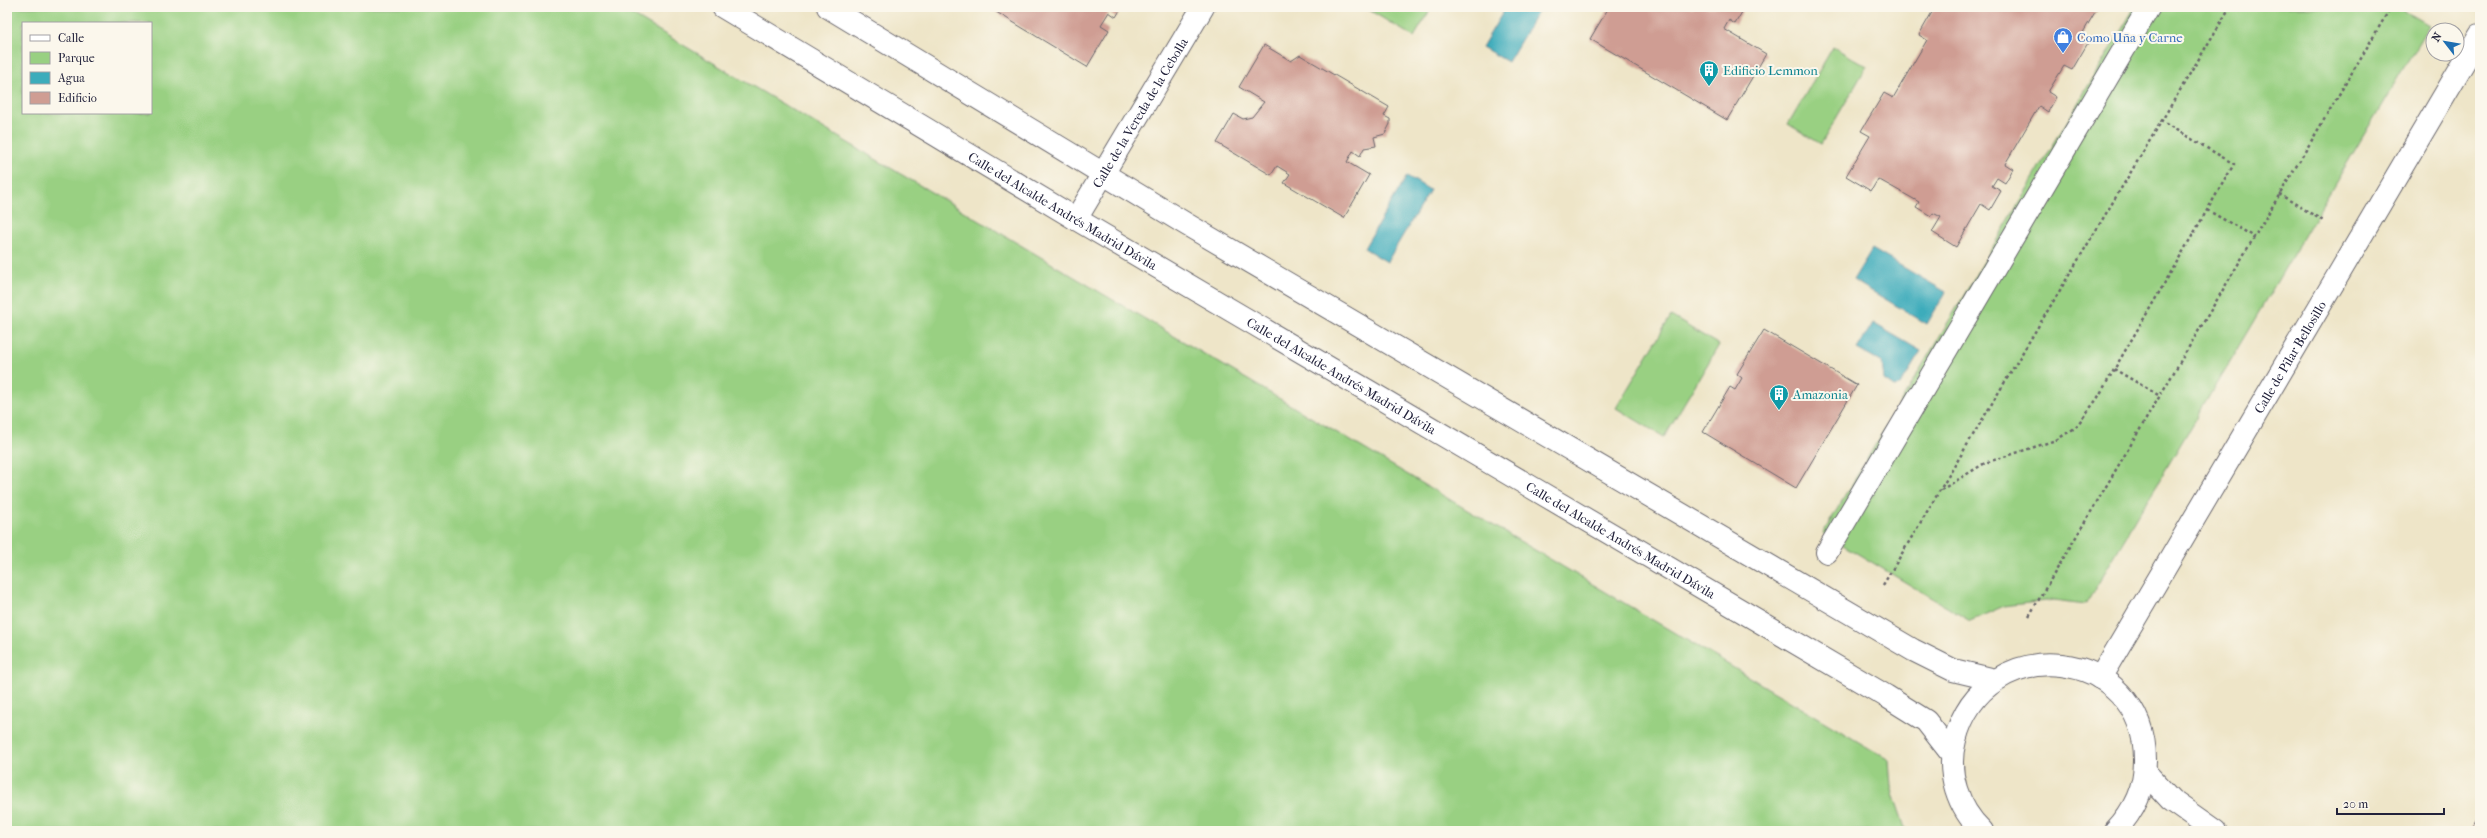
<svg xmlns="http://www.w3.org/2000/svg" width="2487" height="838" font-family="'IM FELL French Canon',serif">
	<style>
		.green { fill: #99d082; stroke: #5e795e; fill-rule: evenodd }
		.water { fill: #3dacbb; stroke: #30677b }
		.building { fill: #cf9d93 }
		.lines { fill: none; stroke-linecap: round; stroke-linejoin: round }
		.pedestrian-casing { stroke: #69666c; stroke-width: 24 }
		.minor-casing { stroke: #69666c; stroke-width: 24 }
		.secondary-casing { stroke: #69666c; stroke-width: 24 }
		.path { stroke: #69666c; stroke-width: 2.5; stroke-dasharray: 3 3; stroke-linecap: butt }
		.pedestrian { stroke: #fff; stroke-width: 22 }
		.minor { stroke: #fff; stroke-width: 22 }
		.secondary { stroke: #fff; stroke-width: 22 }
		.labels { text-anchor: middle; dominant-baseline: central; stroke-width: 4; stroke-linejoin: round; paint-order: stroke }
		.shop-label { font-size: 13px; fill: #366cbe; stroke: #fbf7ec; text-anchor: start }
		.culture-label { font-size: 13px; fill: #0d838f; stroke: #fbf7ec; text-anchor: start }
		.street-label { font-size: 13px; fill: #22223b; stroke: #fbf7ec }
	</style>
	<rect width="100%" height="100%" fill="#fbf7ec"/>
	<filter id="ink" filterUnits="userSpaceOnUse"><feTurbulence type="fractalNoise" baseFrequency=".025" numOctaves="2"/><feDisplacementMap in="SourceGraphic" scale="8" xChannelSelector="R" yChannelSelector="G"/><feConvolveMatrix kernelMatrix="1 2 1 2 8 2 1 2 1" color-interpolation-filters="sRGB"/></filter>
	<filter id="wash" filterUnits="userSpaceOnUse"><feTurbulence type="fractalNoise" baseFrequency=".012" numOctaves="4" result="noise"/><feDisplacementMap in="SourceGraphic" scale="16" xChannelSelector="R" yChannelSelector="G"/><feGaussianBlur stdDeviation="0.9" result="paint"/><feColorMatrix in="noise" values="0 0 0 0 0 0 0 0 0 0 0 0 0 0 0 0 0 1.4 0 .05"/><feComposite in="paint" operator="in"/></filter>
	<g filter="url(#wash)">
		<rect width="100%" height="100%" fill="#eee5c8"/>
		<!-- green -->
		<path class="green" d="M7,7H619L1889,760L1891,787L1906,831H7ZM23,23H151V113H23Z
			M1364,7H1432L1414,37Z
			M2135,7H2398L2429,25L2086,604L2053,600L2004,606L1970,621L1823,533Z
			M1833,47L1867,66L1821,144L1788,124Z
			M1671,316L1719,345L1664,437L1616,408Z"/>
		<!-- water -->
		<path class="water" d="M1506,7H1541L1508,62L1482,47Z
			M1407,176L1430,190L1387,262L1364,248Z
			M1872,249L1946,292L1927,324L1853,280Z
			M1873,323L1921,351L1900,386L1894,387L1884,380L1882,363L1857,349Z"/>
		<g id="blocks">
			<!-- building -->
			<path class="building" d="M988,7H1122L1116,17L1109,12L1101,25L1109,30L1087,67Z
				M1609,7H1745L1735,24L1729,20L1724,29L1766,54L1727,120L1590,39Z
				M1935,7H2098L2081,36L2089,41L2072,70L2064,66L2048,92L2056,97L2048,112L2039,106L2005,164L2013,169L2005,183L1997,178L1992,186L2001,191L1990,210L1981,204L1956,247L1932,232L1941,217L1933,213L1931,216L1916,207L1919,202L1878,179L1871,191L1846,176L1870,136L1861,131L1884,93L1893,98L1927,40L1919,35Z
				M1264,45L1291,61L1300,55L1389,107L1384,116L1390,119V124L1385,134L1374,137L1376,146L1364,148L1360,156L1353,151L1347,162L1369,175L1344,218L1284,183L1290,174L1277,166L1271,175L1217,143L1234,114L1243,119L1252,117L1264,102L1239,87Z
				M1764,330L1857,385L1796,488L1703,432L1730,387L1735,390L1742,378L1737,374Z
				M2480,816V831H2471Z"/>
		</g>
	</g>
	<g filter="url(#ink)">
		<use href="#blocks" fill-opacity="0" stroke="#69666c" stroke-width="1"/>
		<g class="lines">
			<defs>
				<path id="pedestrian" d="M1827,552L2149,7"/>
				<g id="minor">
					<path id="s1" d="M1076,219L1203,7"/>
					<path id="s2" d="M2100,678L2480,35"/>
				</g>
				<g id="secondary">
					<path id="s3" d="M723,7L1076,219L1886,696L1926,721L1951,753"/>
					<path d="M828,7L1186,224L1913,650L1953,670L1995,680"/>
					<path d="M2145,772L2171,800L2215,831"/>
					<path d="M1982,831C1958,808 1946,773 1955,740C1984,627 2146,646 2145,761C2145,788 2133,812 2115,831"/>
				</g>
			</defs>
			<!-- pedestrian casing -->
			<use href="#pedestrian" class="pedestrian-casing"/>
			<!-- minor casing -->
			<use href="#minor" class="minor-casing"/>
			<!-- secondary casing -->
			<use href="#secondary" class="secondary-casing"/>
			<!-- path -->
			<path class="path" d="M2279,194L2325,222
				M2207,210L2255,237
				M2114,369L2160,396
				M1941,490L1985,463L2056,440L2075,428L2097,399L2234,164L2161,121
				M1883,585L2230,7
				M2029,616L2391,7"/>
			<!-- pedestrian -->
			<use href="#pedestrian" class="pedestrian"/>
			<!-- minor -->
			<use href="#minor" class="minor"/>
			<!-- secondary -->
			<use href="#secondary" class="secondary"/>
		</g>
	</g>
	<!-- icons -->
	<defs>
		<symbol id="shop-pin" viewBox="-11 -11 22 30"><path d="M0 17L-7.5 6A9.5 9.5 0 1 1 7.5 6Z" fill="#3f7fe0" stroke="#fbf7ec"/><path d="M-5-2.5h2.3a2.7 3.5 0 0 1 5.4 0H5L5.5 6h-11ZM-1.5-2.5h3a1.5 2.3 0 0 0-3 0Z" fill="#fff"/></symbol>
		<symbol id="building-pin" viewBox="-11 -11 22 30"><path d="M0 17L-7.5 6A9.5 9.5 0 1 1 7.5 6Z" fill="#0f9aa8" stroke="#fbf7ec"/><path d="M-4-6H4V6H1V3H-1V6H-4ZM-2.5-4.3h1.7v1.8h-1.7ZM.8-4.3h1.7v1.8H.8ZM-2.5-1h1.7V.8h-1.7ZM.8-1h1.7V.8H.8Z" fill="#fff"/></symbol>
	</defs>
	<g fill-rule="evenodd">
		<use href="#shop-pin" x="2052" y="26" width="22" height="30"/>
		<use href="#building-pin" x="1698" y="59" width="22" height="30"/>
		<use href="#building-pin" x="1768" y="383" width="22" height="30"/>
	</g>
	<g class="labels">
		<!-- shop labels -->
		<g class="shop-label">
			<text x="2077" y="37">Como Uña y Carne</text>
		</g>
		<!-- culture labels -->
		<g class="culture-label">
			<text x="1723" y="70">Edificio Lemmon</text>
			<text x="1793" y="394">Amazonia</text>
		</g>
		<!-- street labels -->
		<g class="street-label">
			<text stroke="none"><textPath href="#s1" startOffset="124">Calle de la Vereda de la Cebolla</textPath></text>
			<text stroke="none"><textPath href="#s3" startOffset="396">Calle del Alcalde Andrés Madrid Dávila</textPath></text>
			<text stroke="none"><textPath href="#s2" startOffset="373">Calle de Pilar Bellosillo</textPath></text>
			<text stroke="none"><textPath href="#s3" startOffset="720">Calle del Alcalde Andrés Madrid Dávila</textPath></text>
			<text stroke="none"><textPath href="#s3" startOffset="1044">Calle del Alcalde Andrés Madrid Dávila</textPath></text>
		</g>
	</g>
	<!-- margin -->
	<rect width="2487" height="838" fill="none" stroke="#fbf7ec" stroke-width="24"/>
	<!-- legend -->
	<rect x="22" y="22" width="130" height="92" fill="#fbf7ec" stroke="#a4a2a5"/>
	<rect x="30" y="35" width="20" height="6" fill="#ffffff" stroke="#a4a2a5"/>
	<text x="58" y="42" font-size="12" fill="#22223b">Calle</text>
	<rect x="30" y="52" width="20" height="12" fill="#99d082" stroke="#a4a2a5"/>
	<text x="58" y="62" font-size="12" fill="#22223b">Parque</text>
	<rect x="30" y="72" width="20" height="12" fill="#3dacbb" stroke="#a4a2a5"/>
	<text x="58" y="82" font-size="12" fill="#22223b">Agua</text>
	<rect x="30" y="92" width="20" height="12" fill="#cf9d93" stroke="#a4a2a5"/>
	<text x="58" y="102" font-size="12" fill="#22223b">Edificio</text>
	<!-- north arrow -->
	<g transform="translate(2445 42) rotate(301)"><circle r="19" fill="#fbf7ec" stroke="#a4a2a5"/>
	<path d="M0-3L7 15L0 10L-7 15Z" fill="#1f6fb2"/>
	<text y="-6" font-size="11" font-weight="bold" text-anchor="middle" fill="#22223b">N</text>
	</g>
	<!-- scale -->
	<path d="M2337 808v6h107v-6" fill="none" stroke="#22223b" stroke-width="2"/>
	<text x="2343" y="808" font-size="12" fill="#22223b" stroke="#fbf7ec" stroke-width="3" paint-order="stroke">20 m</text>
</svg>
